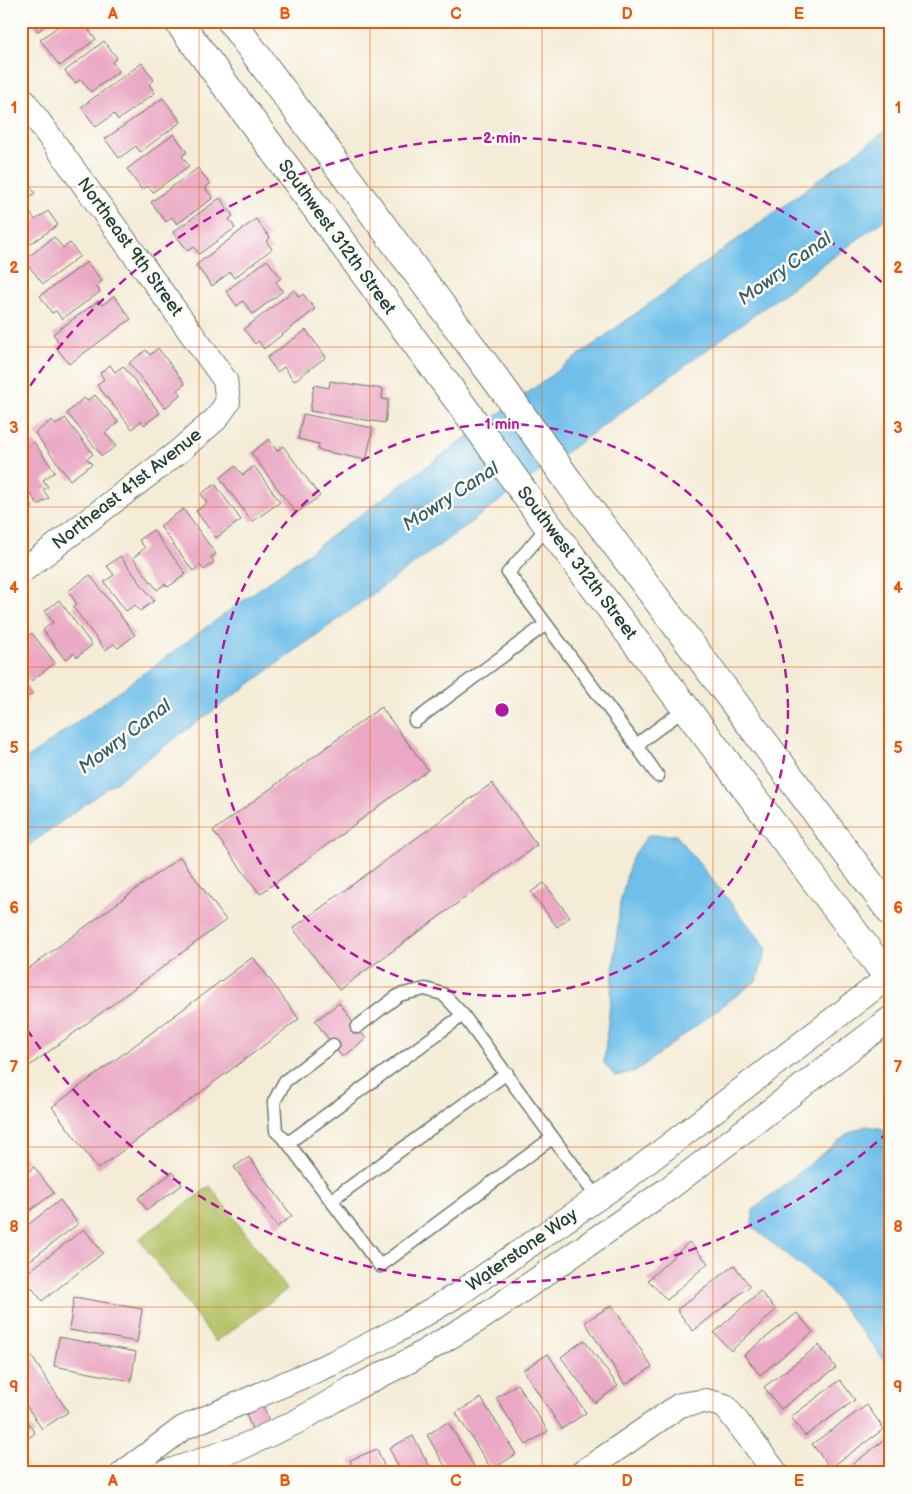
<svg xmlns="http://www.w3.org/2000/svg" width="912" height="1494" font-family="'Balsamiq Sans',sans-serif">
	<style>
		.green { fill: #b4c163; stroke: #6a7f4c }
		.water { fill: #70bfea; stroke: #487e8f }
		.building { fill: #eaa8c4 }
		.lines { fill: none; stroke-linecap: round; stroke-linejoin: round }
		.service-casing { stroke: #6a7a6d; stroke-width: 15 }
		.minor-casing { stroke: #6a7a6d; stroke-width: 26 }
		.secondary-casing { stroke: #6a7a6d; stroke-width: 30 }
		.service { stroke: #fff; stroke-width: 12 }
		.minor { stroke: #fff; stroke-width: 24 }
		.secondary { stroke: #fff; stroke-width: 28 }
		.grid { fill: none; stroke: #e8590c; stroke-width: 1; stroke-opacity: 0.55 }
		.ring { fill: none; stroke: #b5179e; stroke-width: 2.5; stroke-dasharray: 9 6 }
		.labels { text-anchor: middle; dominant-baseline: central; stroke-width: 5; stroke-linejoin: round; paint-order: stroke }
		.street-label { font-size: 18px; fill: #1f3d34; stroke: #fdfcf7 }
		.water-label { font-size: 19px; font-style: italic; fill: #335e62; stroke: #fdfcf7 }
		.centre { fill: #b5179e; stroke: #fdfcf7; stroke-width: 2.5 }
		.ring-label { font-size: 15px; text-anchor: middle; font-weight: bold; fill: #b5179e; stroke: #fdfcf7; stroke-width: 5; stroke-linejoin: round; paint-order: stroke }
		.neatline { fill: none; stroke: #e8590c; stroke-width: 2 }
		.grid-label { font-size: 16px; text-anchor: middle; font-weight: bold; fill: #e8590c }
	</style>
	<rect width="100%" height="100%" fill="#fdfcf7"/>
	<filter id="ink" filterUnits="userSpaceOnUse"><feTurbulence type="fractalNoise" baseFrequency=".02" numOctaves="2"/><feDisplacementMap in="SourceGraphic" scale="10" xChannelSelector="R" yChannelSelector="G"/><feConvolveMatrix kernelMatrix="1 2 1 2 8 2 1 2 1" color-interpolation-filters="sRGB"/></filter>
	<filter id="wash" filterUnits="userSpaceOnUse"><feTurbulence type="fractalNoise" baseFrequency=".0096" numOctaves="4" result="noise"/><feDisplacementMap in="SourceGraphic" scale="20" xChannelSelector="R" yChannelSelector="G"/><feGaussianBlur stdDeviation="1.12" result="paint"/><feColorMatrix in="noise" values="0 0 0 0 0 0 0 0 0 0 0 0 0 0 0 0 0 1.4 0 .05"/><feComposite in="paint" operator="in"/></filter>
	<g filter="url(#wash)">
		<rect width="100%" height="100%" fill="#f4ecd7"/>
		<!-- green -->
		<path class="green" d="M210,1186L287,1289L216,1342L139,1239Z"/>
		<!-- water -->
		<path class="water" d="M891,127V215L21,851V763Z
			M648,835H676L767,948L757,980L636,1071L615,1076L604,1063L620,903L631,859Z
			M866,1126L891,1130V1369L825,1285L752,1227L753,1210L847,1134Z"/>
		<g id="blocks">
			<!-- building -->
			<path class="building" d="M31,21H52L38,31Z
				M65,21H91L95,26L89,31L96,39L60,66L40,40Z
				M104,41L117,58L112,62L119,71L91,92L81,79L75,83L65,71Z
				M142,63L154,80L149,84L155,93L118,120L114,114L96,127L81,107Z
				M163,98L181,122L140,152L136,146L119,158L105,139Z
				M174,134L187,152L182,156L189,166L153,192L148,186L142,190L127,169Z
				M198,168L210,184L205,188L213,198L177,224L172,217L166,222L151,202Z
				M21,174L35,193L21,203Z
				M220,198L233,216L229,219L235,228L199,254L194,247L188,251L173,232Z
				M28,210L35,220L48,211L58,225L21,250V214Z
				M256,219L270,238L266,241L272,249L234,278L230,272L212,286L196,265Z
				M54,237L63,248L70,243L80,256L43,284L24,260Z
				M267,260L281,278L276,282L283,291L253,314L243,301L237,306L226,291Z
				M87,262L102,281L96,286L100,292L62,319L56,311L52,313L40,296Z
				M294,290L299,297L303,294L315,309L264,349L258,341L255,344L244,329Z
				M114,296L131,319L69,364L56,347L60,343L53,334L98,301L102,305Z
				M306,330L326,357L294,381L284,367L277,372L267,358Z
				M158,348L185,384L177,390L181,394L165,408L129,363L146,350L150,355Z
				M110,365L115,372L123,366L160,413L144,425L141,421L132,429L97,385L104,379L100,373Z
				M330,381L383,389L382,399L388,400L385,423L310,411L314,385L329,388Z
				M95,395L118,422L105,433L116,446L102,456L67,413L84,398L87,401Z
				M303,414L373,428L366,460L318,450L319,444L298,439Z
				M65,418L93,454L87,459L92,464L70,480L35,433L52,420L56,425Z
				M269,439L277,451L283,446L320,496L296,513L251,453Z
				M34,442L55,472L43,480L48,487L43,490L49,498L38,505L21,480V444L24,448Z
				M235,466L243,475L254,466L280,502L252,522L220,478Z
				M215,484L241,520L216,538L196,511L207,503L201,494Z
				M21,492L33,507L21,517Z
				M183,509L216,554L211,557L214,562L204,570L200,565L193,571L160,526Z
				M153,530L186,574L168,587L165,584L157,590L133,558L145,548L139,540Z
				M120,556L154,601L140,611L135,605L126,611L104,582L114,575L107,566Z
				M90,575L135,635L118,648L114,644L105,650L73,607L77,604L68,591Z
				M59,600L92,645L77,657L74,653L65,660L43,630L53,622L45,611Z
				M32,633L55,663L31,681L21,668V641Z
				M21,680L32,694L21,701Z
				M381,707L428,770L260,894L213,831Z
				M492,783L537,845L339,990L293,928Z
				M180,857L226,920L24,1070L21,1067V974Z
				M544,883L570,917L557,927L531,892Z
				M253,957L299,1019L98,1169L52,1107Z
				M339,1003L366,1039L342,1057L315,1021Z
				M21,1151L30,1162L21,1169Z
				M249,1157L292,1216L277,1227L234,1167Z
				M34,1167L54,1193L21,1217V1177Z
				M173,1172L182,1185L147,1210L138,1198Z
				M60,1200L78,1224L21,1267V1230Z
				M84,1229L103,1253L42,1301L23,1276Z
				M689,1242L708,1263L667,1300L648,1280Z
				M734,1265L750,1286L693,1331L677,1310Z
				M760,1291L776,1310L731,1351L714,1333Z
				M74,1297L142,1309L137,1342L69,1330Z
				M612,1305L652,1367L625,1385L585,1322Z
				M797,1313L813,1332L760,1375L744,1355Z
				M59,1337L136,1352L131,1381L54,1366Z
				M584,1340L618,1386L595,1403L561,1357Z
				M819,1345L836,1368L781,1409L764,1387Z
				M28,1351L68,1412L42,1429L21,1398V1356Z
				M548,1354L586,1413L562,1429L523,1370Z
				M840,1380L855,1400L805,1436L791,1417Z
				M517,1384L548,1431L526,1445L496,1398Z
				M260,1398L272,1429L255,1436L242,1405Z
				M481,1398L516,1454L492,1470L456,1413Z
				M867,1405L884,1429L830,1468L812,1444Z
				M21,1413L35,1433L21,1444Z
				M448,1422L478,1473H449L427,1435Z
				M891,1435V1473H841Z
				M413,1436L433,1473H402L389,1448Z
				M377,1449L387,1473H355L350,1460Z
				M341,1466L344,1473H325Z"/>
		</g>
	</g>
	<g filter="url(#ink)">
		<use href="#blocks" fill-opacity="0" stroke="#6a7a6d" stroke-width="1"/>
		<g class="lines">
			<defs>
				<path id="service" d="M549,525L508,573L636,745L686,708
					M415,721L546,624
					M636,745L658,776
					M357,1027L399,995L425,989L443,994L463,1015
					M552,1138L380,1266L288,1143L463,1015C508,1076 552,1138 598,1198
					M288,1143L276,1131L274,1102L285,1081L333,1045
					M332,1200L507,1073"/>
				<path id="minor" d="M21,97L225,380L228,402L216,419L178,452L21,572
					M123,1473L183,1428L333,1363L396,1331L457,1295L628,1177L891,975
					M164,1473L242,1447L296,1422L353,1389L409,1361L483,1317L668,1189L891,1018
					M582,1473L680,1405L706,1401L725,1406L776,1473"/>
				<path id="secondary" d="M178,21L472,419L535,508L891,981
					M231,21L506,393L569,482L891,912"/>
			</defs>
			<!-- service casing -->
			<use href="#service" class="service-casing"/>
			<!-- minor casing -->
			<use href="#minor" class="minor-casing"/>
			<!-- secondary casing -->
			<use href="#secondary" class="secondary-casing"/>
			<!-- service -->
			<use href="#service" class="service"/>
			<!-- minor -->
			<use href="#minor" class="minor"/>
			<!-- secondary -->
			<use href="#secondary" class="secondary"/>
		</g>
	</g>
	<!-- grid -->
	<path class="grid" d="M199,21V1473M370,21V1473M542,21V1473M713,21V1473M21,187H891M21,347H891M21,507H891M21,667H891M21,827H891M21,987H891M21,1147H891M21,1307H891"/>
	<!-- distance rings -->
	<g class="ring">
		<circle cx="502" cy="710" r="286"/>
		<path d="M888 1132A572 572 0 0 1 22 1022M22 398A572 572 0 0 1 888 288"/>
	</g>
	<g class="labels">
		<!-- street labels -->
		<g class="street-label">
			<text transform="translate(337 237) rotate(54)">Southwest 312th Street</text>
			<text transform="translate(130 247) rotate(54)">Northeast 9th Street</text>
			<text transform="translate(127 489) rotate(-38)">Northeast 41st Avenue</text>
			<text transform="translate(577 563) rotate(53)">Southwest 312th Street</text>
			<text transform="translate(522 1250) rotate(-35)">Waterstone Way</text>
		</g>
		<!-- water labels -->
		<g class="water-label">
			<text transform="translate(785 269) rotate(-36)">Mowry Canal</text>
			<text transform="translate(451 497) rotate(-33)">Mowry Canal</text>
			<text transform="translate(125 737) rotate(-37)">Mowry Canal</text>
		</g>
	</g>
	<circle cx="502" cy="710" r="8" class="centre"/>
	<g class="ring-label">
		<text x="502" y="143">2 min</text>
		<text x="502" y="429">1 min</text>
	</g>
	<!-- margin -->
	<rect width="912" height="1494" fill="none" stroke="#fdfcf7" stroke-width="55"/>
	<rect x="28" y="28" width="856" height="1438" class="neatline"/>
	<g class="grid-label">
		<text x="113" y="19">A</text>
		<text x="285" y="19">B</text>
		<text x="456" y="19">C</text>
		<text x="627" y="19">D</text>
		<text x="799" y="19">E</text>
		<text x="14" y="113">1</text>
		<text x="898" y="113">1</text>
		<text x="14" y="273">2</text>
		<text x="898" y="273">2</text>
		<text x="14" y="433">3</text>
		<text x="898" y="433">3</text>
		<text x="14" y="593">4</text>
		<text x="898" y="593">4</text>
		<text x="14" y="753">5</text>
		<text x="898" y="753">5</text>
		<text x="14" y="913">6</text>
		<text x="898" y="913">6</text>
		<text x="14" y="1072">7</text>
		<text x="898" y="1072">7</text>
		<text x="14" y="1232">8</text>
		<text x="898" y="1232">8</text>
		<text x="14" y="1392">9</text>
		<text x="898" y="1392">9</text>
		<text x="113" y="1486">A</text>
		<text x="285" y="1486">B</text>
		<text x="456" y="1486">C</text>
		<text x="627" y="1486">D</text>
		<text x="799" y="1486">E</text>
	</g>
</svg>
